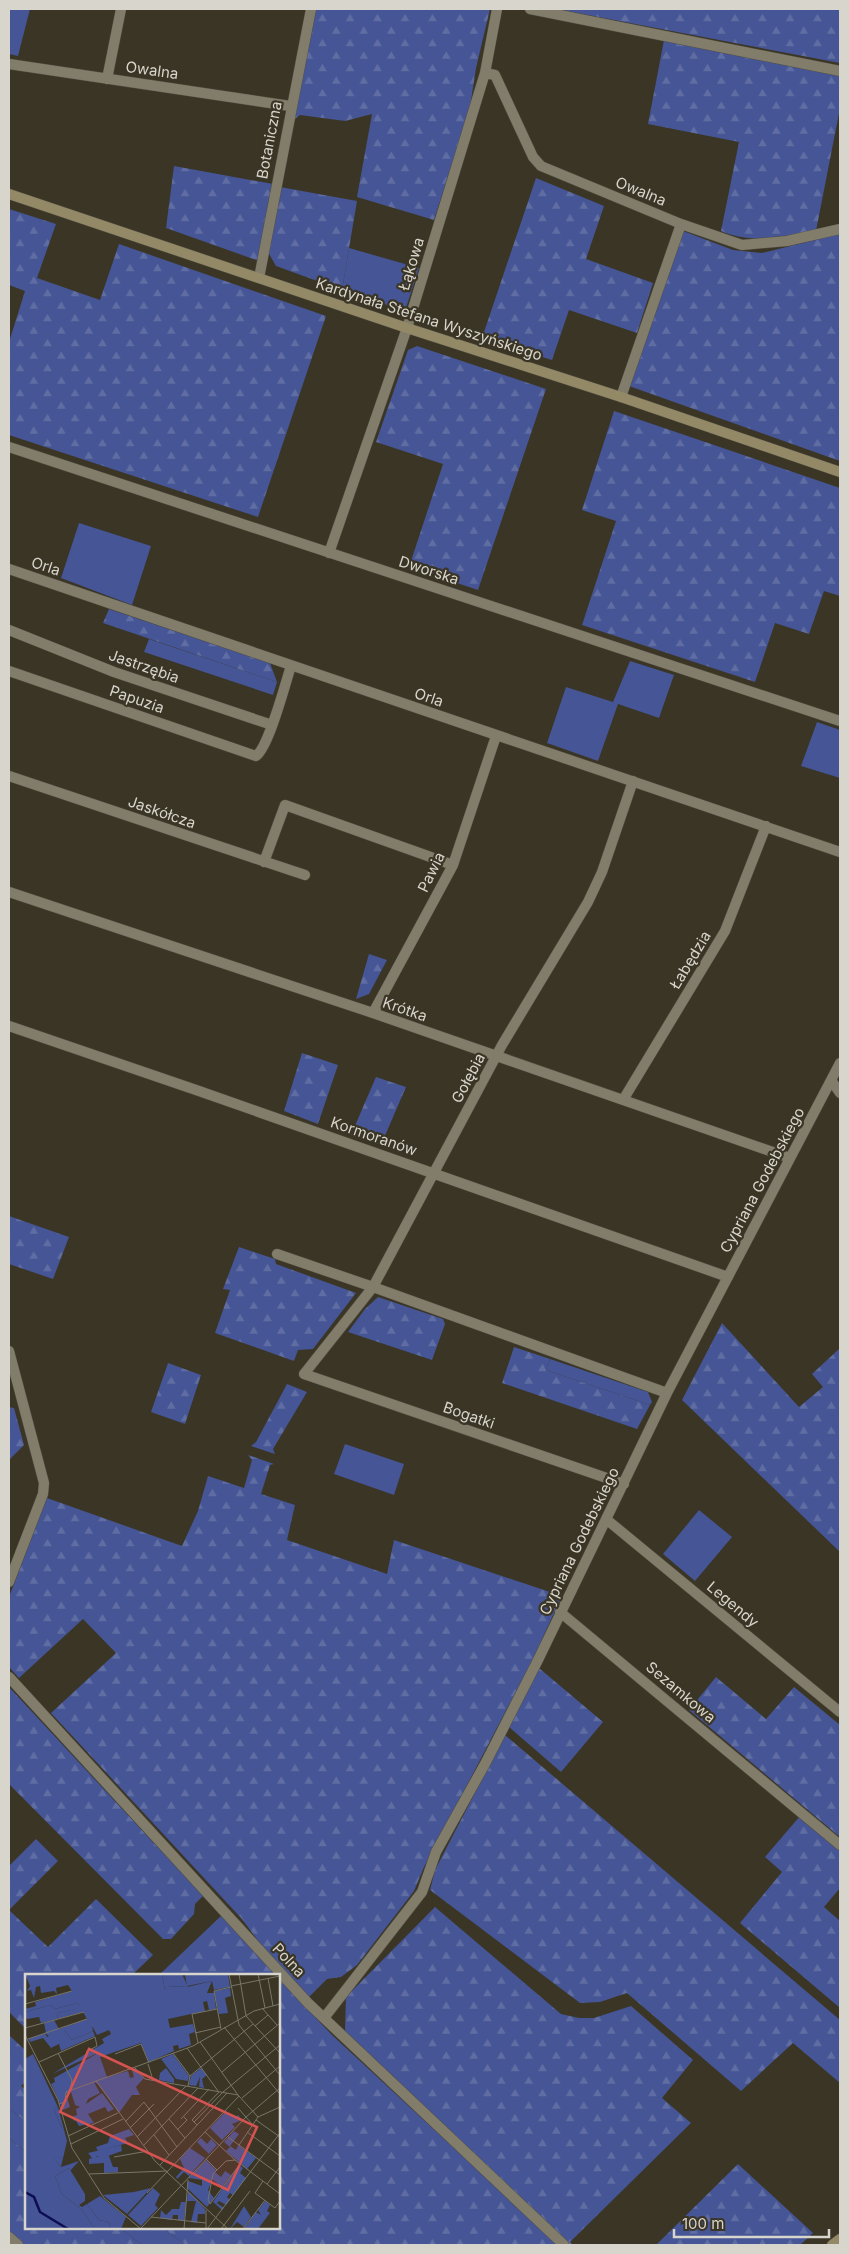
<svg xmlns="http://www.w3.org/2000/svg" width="849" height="2254" font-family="Inter,sans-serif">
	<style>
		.green { fill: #455595 }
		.forest { fill: url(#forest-firs) }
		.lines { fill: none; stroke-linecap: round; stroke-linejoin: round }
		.street-casing { stroke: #545043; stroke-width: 11 }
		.secondary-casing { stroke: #545043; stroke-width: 11 }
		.street { stroke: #827d6b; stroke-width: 10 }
		.secondary { stroke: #938967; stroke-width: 10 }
		.labels { text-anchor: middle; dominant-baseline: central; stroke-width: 4.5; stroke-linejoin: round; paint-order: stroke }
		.street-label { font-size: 15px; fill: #d8d5cc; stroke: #3a3525 }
		.inset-river { fill: none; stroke: #0d0e52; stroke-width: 2.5 }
		.inset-road { fill: none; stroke: #797568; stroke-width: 1 }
		.view { fill: #d65351; fill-opacity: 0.15; stroke: #d65351; stroke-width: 2.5 }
		.inset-edge { fill: none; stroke: #d8d5cc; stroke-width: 2.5 }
	</style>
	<defs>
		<pattern id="forest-firs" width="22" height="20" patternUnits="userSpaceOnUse" patternTransform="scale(1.25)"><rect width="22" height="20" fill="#455595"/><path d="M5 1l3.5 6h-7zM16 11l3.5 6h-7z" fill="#5f6da3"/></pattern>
	</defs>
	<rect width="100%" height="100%" fill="#3a3525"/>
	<!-- green -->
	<path class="green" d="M9,9H30L18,56L9,54Z
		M349,248L419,268L405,311L342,290Z
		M79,523L151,546L132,605L61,578Z
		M149,639L277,682L273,695L144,652Z
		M630,661L674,675L659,718L618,704L598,761L547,743L566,687L613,702Z
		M817,722L840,730V778L801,766Z
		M550,1359L648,1392L652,1402L650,1405L546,1370Z
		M345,1444L404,1464L394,1495L334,1474Z
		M699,1510L732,1537L695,1581L663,1554Z
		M9,2108L26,2122V2152L9,2138Z
		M120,2228H163L186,2245H142Z"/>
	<!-- forest -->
	<path class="forest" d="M315,9H490L476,68L470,107L434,220L357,197L372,114L345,121L300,115L291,122Z
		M556,9H840V63Z
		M664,40L840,76V108L816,231C783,236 753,245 721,231L739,142L648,124Z
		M174,166L273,184L259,261L166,228Z
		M536,178L604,206L586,259L653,283L637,333L569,310L552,360L482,338Z
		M280,187L357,201L342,290L276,266L268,252Z
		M9,209L56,224L37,278L100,300L119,244L326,316L258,517L9,435V342L25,291L9,285Z
		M683,231L733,250L762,253L840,234V461L629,386Z
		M417,346L546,389L478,590L409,567L443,464L376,442L408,350Z
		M614,411L840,488V596L824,591L809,634L775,623L755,682L582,625L616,521L582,510Z
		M109,609L270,663L277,682L103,623Z
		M369,954L387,960L369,994L356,999Z
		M302,1053L338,1065L318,1124L284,1111Z
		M376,1077L406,1087L381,1145L351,1135Z
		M9,1216L69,1237L53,1279L9,1264Z
		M239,1247L275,1259L276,1264L356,1293L313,1349L298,1350L294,1361L215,1333L230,1290L223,1289Z
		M378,1297L443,1319L445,1324L432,1360L348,1332L365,1309Z
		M722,1323L799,1407L823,1387L812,1374L840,1348V1552L682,1400Z
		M514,1347L550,1359L546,1370L650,1405L637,1429L502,1383Z
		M168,1363L201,1375L185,1424L151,1412Z
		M287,1384L307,1392L273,1449L275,1454L251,1446L256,1442Z
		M9,1407L14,1408L24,1445L9,1460Z
		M248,1455L274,1464L270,1465L261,1494L295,1505L287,1540L387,1574L394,1540L562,1596L531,1663L424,1867L414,1891L357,1965L341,1977L327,1979L309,1997L264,1949L242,1919L51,1713L116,1653L83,1619L19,1678L9,1667V1597L47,1498L182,1546L198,1511L208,1476L244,1488L252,1460Z
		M539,1668L603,1722L561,1772L509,1727Z
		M716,1677L766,1719L794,1687L840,1725V1837L689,1710Z
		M9,1687L203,1896L195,1904L194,1914L171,1939H163L9,1784Z
		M505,1735L840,2020V2083L793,2043L741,2091L627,1993L600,2002L580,2003L430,1890L435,1870Z
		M800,1816L840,1850V1888L824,1907L840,1921V2008L740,1923L782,1872L765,1857Z
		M36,1839L58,1861L9,1910L48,1947L96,1899L153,1955L132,1975H26V2029L9,2012V1866Z
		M435,1907L561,2014L579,2018H594L631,2006L693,2060L662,2098L691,2123L570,2242L573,2245H567L569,2243L345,2031L346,1997Z
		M221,1916L276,1975H159Z
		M279,1979L332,2035L559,2245H186L163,2228H279Z
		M9,2035L26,2051V2081L21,2086L26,2090V2122L9,2108Z
		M9,2138L26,2152V2228H120L142,2245H64L62,2244L60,2245H24L9,2232Z
		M738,2164L813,2233L800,2245H656Z"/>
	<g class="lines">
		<defs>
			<path id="street" d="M530,9L840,71
				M9,64L290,106
				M485,73L495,75L533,157L541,166L681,224L742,245L787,241L840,229
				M107,79L121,9
				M259,278L311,9
				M621,397L681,224
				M9,447L840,721
				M329,553L407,328L485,73L497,9
				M9,569L840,852
				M9,630L114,672L272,725
				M9,671L256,756C269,747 285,684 291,666
				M9,776L305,875
				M264,862L285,805L453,865
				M9,892L373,1013L790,1158
				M373,1013L453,865L496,736
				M9,1026L199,1091L728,1277
				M831,1080L840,1093
				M623,1100L725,931L766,826
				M277,1254L373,1287L667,1393
				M9,1351L44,1483L43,1494L9,1582
				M624,1484L304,1374L373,1287L502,1045L588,902L602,872L633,781
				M606,1519L840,1712
				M560,1612L840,1845
				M9,1677L308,2003L564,2245
				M324,2018L422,1892L436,1852L486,1762L538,1660L667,1393L840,1063
				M9,2237L18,2245"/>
			<path id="secondary" d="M9,194L407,328L621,397L840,472
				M832,2245L840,2239"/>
		</defs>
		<!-- street casing -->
		<use href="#street" class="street-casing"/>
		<!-- secondary casing -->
		<use href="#secondary" class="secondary-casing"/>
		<!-- street -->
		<use href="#street" class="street"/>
		<!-- secondary -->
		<use href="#secondary" class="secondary"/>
	</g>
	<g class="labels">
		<!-- street labels -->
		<g class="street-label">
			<text transform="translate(152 70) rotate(8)">Owalna</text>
			<text transform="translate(269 140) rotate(-79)">Botaniczna</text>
			<text transform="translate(641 191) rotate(22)">Owalna</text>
			<text transform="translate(411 264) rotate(-73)">Łąkowa</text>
			<text transform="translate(429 319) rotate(18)">Kardynała Stefana Wyszyńskiego</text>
			<text transform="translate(46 566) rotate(18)">Orla</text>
			<text transform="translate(429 570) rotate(18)">Dworska</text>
			<text transform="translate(144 666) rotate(19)">Jastrzębia</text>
			<text transform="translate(429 697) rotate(19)">Orla</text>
			<text transform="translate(137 699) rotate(19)">Papuzia</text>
			<text transform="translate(162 812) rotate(19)">Jaskółcza</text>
			<text transform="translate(431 872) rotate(-64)">Pawia</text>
			<text transform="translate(690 960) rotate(-59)">Łabędzia</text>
			<text transform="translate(405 1009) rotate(19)">Krótka</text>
			<text transform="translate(468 1078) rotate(-62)">Gołębia</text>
			<text transform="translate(374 1136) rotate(19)">Kormoranów</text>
			<text transform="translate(762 1180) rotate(-62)">Cypriana Godebskiego</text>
			<text transform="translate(469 1415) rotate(19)">Bogatki</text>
			<text transform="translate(579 1541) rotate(-64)">Cypriana Godebskiego</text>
			<text transform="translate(733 1604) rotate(40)">Legendy</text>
			<text transform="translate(681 1692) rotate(40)">Sezamkowa</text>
			<text transform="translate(289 1960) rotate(47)">Polna</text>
		</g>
	</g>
	<!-- overview -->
	<g transform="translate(25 1974)">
		<rect width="255" height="255" fill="#3a3525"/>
		<path d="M137,0H157L163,13L143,12L140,16ZM53,29L58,37L51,35L33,39L32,45L16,49L14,43L2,45L0,42V38L26,31L30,35ZM30,56H39L47,66L68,57L70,62L36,77L34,70L20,59ZM8,80L33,133L29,136L37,154V183L30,185L36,193L54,187L45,197L44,194L30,202L37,220L57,236L70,255H0V85ZM96,171L97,177L80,183L72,182L71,184L80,189L64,190V185L67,184L63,179ZM75,222L101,243L96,255H86L84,248L74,246L62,230Z" fill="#455595"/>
		<path d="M0,0H137L140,16L142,12L162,13L187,7L182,19H189L191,35L184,36L182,27L178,28L180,37L143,45L145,54L168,50L170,58L164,60L166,71L154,75L153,71L148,72L149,77L124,88L116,69L75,83L82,103L103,97L105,104L109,103L107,96L110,95L119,104L111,113L115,121H107L94,139L73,110L69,108L75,119L63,125L61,130L77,119L89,135L83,138L80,133L63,140L69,149L54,152L51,147L56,144L49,147L47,143L52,141L51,135L55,133L50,131L46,118L41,120L45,133L38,136L26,110L30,108L29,104L75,78L27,100L79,69L77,65L86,60L84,56L72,61L67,52L68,57L47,66L39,56L21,59L19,49L29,46L34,55L62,45L58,38L32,45L33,39L54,34L57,37L53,29L30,35L26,31L0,38V35L11,32L10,28L47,17L43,11L31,14L32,20L29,17L16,19L15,12L11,13L9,24L6,16L2,17L5,12ZM205,14L206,22L200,24L203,39L194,40L189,17ZM20,59L22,63L29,60L34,70L26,74L18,64L5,68L4,65ZM148,80L164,102L163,107L151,105L136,85ZM141,94L149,105V109L134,106L135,99ZM176,94L182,101L177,105L179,114L174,113L175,103L171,112L164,111L166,102ZM33,133L42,167L36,193L29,184L37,183V154L29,136ZM201,137L209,144L213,141L217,146L207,150L210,153L197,166L185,154ZM104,155L109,161L100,164L103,169L73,177L71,173L83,169L85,162ZM209,157L214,160L205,172L211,176L213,171L231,184L222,195L201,177L205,173L199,168ZM176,164L182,170L186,165L192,171L184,180L172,168ZM165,174L180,184L164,202L159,198L152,205L151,203L159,194L155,185ZM79,180L84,182L88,193H93V198L79,199V188L68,189L67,185ZM181,186L191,196L183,216L189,224L182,233L163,215V207L177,212V206L163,204ZM214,191L218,194L215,199L221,204L208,221L205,219L202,223L205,226L201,231L194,227L192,229L199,234L197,236L188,228ZM44,194L60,220V227L54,231L57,233L62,230L74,246L84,248L86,255H70L57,236L37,220L30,202ZM200,197L206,201L197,213L187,205L190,198L196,203ZM126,214L102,240L78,221L109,218ZM128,214L135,220L130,231L133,234L116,252L103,241ZM163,217L180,235V240H173L172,249L166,248L171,227H162ZM240,227L245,231L242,237L245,239L233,255H219L231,238L236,241L233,236ZM156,228H161L159,247L153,246V241H148L147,246L135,244L136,236L141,241L147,235H154ZM219,232L226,243L219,253L212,248L205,255Z" fill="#455595"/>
		<path d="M203,0L205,13L189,16L187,7L162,12L160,1Z" fill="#455595"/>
		<path d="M0,199L31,232L46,255H0Z" fill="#455595"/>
		<path class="inset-river" d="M0,218L9,223L15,238L43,255"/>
		<path class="inset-road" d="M204,0L214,51L255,101M214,0L221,42L255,79M233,0L240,34M243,4L248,32M206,12L255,2M0,30L47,17M237,34L252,51M230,52L243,41M199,53L255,120M0,54L59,38M196,55L189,17L206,13M170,59L196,53M0,61L33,126L47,174L79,224L116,255M3,65L62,45M175,68L213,121M173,69L167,40L192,35M162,74L193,117M33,79L47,106L45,117M148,79L165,102L163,112M90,80L116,70L124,89M14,88L70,63L72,72L61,78M123,90L128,106M110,94L120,105L213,121L233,143M197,98L255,49M165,102L228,50M71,107L130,187L203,255M217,124L255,92M34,130L40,128L41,118L168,72L229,37L255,30M213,134L227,150M144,145L160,164M156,145L184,115M231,146L255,163M100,148L119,128L152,173M169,148L198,118L255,71M172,151L167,146L194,118M105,154L129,130M152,156L162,146L159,143M180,158L210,186L255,220M222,158L255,182M129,161L144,181M43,162L93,139M112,163L161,112M203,163L255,201M46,170L98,145M119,171L173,114M214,171L233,143L255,133M89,183L123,177M181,185L192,196M135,191L202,119M64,200L142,197M238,207L230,219L250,234L255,227M242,210L255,193M122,219L214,122M185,230L183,226L188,200L201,187L210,186M185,230L215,190M181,236V255M126,243L181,249M116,254L221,143L255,114M159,255L163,206M182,255L255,159M196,255L225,217M218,255L240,226"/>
		<path class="view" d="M64,75L232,153L203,216L35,138Z"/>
		<rect width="255" height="255" class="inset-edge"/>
	</g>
	<!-- border -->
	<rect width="849" height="2254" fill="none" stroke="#d8d5cc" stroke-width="20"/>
	<!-- scale -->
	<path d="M674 2229v8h155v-8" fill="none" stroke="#d8d5cc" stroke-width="2.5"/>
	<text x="682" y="2229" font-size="15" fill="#d8d5cc" stroke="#3a3525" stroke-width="4" paint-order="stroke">100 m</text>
</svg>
